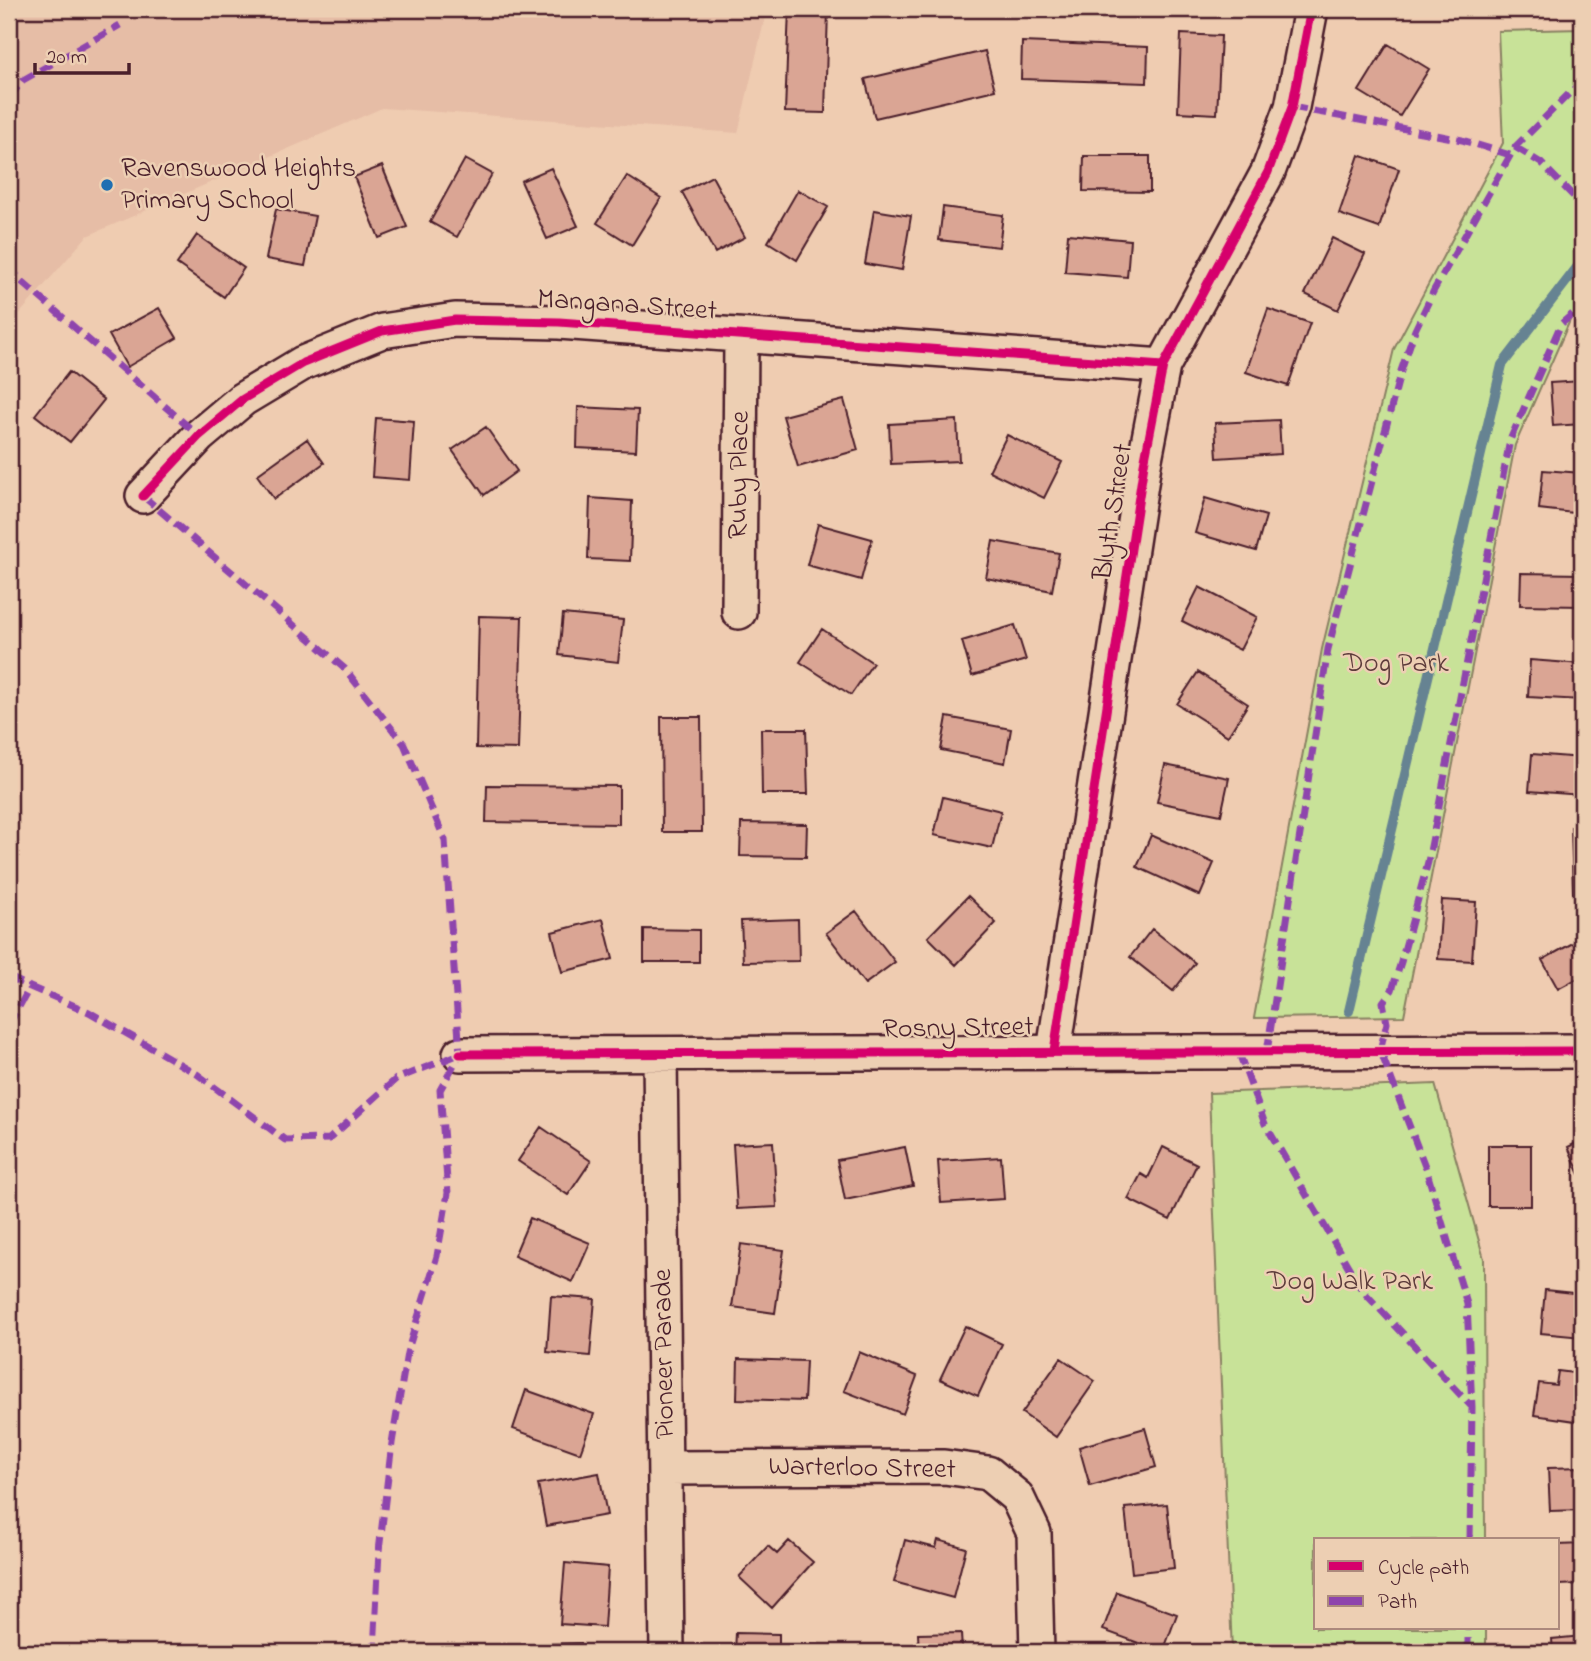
<svg xmlns="http://www.w3.org/2000/svg" width="1591" height="1661" font-family="'Indie Flower',sans-serif">
	<style>
		.built { fill: #e6bda6 }
		.green { fill: #c8e298; stroke: #898062; stroke-width: 2 }
		.lines { fill: none; stroke-linecap: round; stroke-linejoin: round }
		.stream { stroke: #668392; stroke-width: 10 }
		.building { fill: #daa594; stroke: #4a1f2b; stroke-width: 2 }
		.minor-casing { stroke: #4a1f2b; stroke-width: 38 }
		.minor { stroke: #edcfb3; stroke-width: 33 }
		.quiet { stroke: #8e44ad; stroke-width: 7; stroke-dasharray: 14 7; stroke-linecap: butt }
		.cycleway-casing { stroke: #edcfb3; stroke-width: 13 }
		.cycleway { stroke: #d6006c; stroke-width: 9 }
		.poi-dot { fill: #1f6fb2; stroke: #edcfb3; stroke-width: 2.5 }
		.labels { text-anchor: middle; dominant-baseline: central; stroke-width: 5; stroke-linejoin: round; paint-order: stroke }
		.poi-label { font-size: 28px; fill: #4a1f2b; stroke: #edcfb3; text-anchor: start }
		.street-label { font-size: 28px; fill: #4a1f2b; stroke: #edcfb3 }
		.park-label { font-size: 28px; fill: #5d3c3b; stroke: #edcfb3 }
	</style>
	<rect width="100%" height="100%" fill="#efccb1"/>
	<filter id="ink" filterUnits="userSpaceOnUse"><feTurbulence type="fractalNoise" baseFrequency=".0143" numOctaves="2"/><feDisplacementMap in="SourceGraphic" scale="14" xChannelSelector="R" yChannelSelector="G"/><feConvolveMatrix kernelMatrix="1 2 1 2 8 2 1 2 1" color-interpolation-filters="sRGB"/></filter>
	<g filter="url(#ink)">
		<!-- built -->
		<path class="built" d="M9,9H767L738,133L382,108L87,236L9,326Z"/>
		<!-- green -->
		<path class="green" d="M1582,29V312L1571,318L1515,445L1404,1016L1254,1018L1322,649L1394,349L1503,143L1498,31Z
			M1435,1084L1484,1259L1485,1540H1316V1628H1486V1652H1232L1209,1093Z"/>
		<g class="lines">
			<!-- stream -->
			<path class="stream" d="M1349,1011L1502,365L1582,261"/>
		</g>
		<!-- building -->
		<path class="building" d="M789,9H828L825,113L785,112Z
			M1555,9H1582V12H1555Z
			M1181,34L1221,36L1217,114L1178,112Z
			M1022,42L1148,47L1147,83L1021,79Z
			M1388,44L1429,69L1400,116L1359,91Z
			M985,51L995,90L875,118L865,79Z
			M1359,155L1399,169L1379,228L1339,214Z
			M1084,156H1150V192L1083,191Z
			M465,159L492,174L457,237L430,222Z
			M382,166L407,227L379,238L354,177Z
			M551,168L578,226L547,239L521,181Z
			M627,176L661,198L632,245L597,223Z
			M712,176L745,237L715,253L682,192Z
			M798,190L828,207L797,260L768,242Z
			M943,207L1003,215L999,247L939,240Z
			M276,209L315,216L305,266L266,259Z
			M874,210L911,216L902,270L865,264Z
			M1068,234L1130,240L1127,277L1065,272Z
			M197,235L244,268L224,297L177,264Z
			M1332,238L1365,254L1338,310L1305,294Z
			M159,308L177,338L127,367L109,335Z
			M1268,309L1310,323L1288,386L1246,372Z
			M69,372L104,400L70,442L35,415Z
			M1582,381V424L1553,426L1550,383Z
			M844,400L858,450L798,467L783,416Z
			M578,407L638,410L636,451L577,448Z
			M376,418L414,421L410,480L372,477Z
			M957,420L959,461L891,464L889,424Z
			M1279,420L1281,454L1217,458L1215,423Z
			M486,427L517,471L484,495L452,450Z
			M1007,435L1062,462L1044,498L989,471Z
			M307,439L324,463L274,499L257,475Z
			M1543,470L1582,473V514L1539,509Z
			M590,498L632,501L630,561L588,559Z
			M1205,498L1266,516L1256,551L1195,533Z
			M818,524L872,539L861,580L807,565Z
			M993,541L1059,553L1052,591L986,578Z
			M1521,573L1582,574V606L1520,605Z
			M1199,587L1257,617L1240,650L1182,621Z
			M563,614L623,620L618,662L559,655Z
			M479,616L522,617L518,749L476,748Z
			M1015,625L1026,660L972,676L962,641Z
			M822,629L873,663L851,695L800,662Z
			M1530,660L1582,664V700L1528,697Z
			M1198,672L1248,704L1228,736L1177,704Z
			M661,717H701L702,832H662Z
			M947,717L1011,729L1005,763L941,750Z
			M761,729H806L808,794H762Z
			M1532,754L1582,758V795L1529,791Z
			M1165,765L1229,778L1221,815L1157,802Z
			M487,785L619,786V824L486,822Z
			M943,797L1001,811L992,848L934,835Z
			M741,823L807,824L806,857L740,856Z
			M1582,826V893H1573L1571,827Z
			M1151,835L1214,863L1200,896L1137,867Z
			M968,896L996,923L956,965L928,937Z
			M1442,900L1476,902L1472,961L1438,959Z
			M856,911L895,962L865,984L826,933Z
			M603,919L613,959L562,972L552,932Z
			M798,919L799,961L743,962L741,921Z
			M644,929L699,930V962H644Z
			M1152,929L1195,963L1173,991L1130,957Z
			M1582,938V976L1558,989L1542,960Z
			M541,1127L591,1161L568,1195L518,1161Z
			M1582,1140V1179L1568,1147Z
			M773,1142L777,1207L737,1209L733,1144Z
			M1488,1145H1531V1206H1488Z
			M905,1147L913,1186L845,1200L837,1160Z
			M1163,1147L1197,1164L1170,1220L1128,1199L1141,1174L1148,1178Z
			M1001,1157L1004,1199L941,1203L938,1161Z
			M530,1218L590,1243L573,1282L514,1256Z
			M741,1244L784,1250L775,1313L732,1307Z
			M1545,1290L1582,1294V1337L1541,1333Z
			M551,1296L595,1299L590,1356L547,1352Z
			M965,1326L1002,1344L978,1396L940,1379Z
			M859,1352L917,1376L903,1414L844,1391Z
			M1061,1358L1095,1381L1056,1437L1022,1413Z
			M738,1359L806,1361L804,1401L737,1399Z
			M1558,1371L1581,1374L1582,1422L1534,1415L1539,1383L1556,1385Z
			M526,1390L594,1414L580,1453L513,1429Z
			M1145,1428L1156,1467L1090,1486L1079,1447Z
			M1582,1467V1510L1550,1511L1548,1468Z
			M599,1473L607,1515L546,1526L538,1484Z
			M1167,1504L1174,1568L1132,1573L1125,1508Z
			M905,1540L936,1548L938,1540L966,1548L953,1598L894,1582Z
			M789,1541L813,1562L772,1608L739,1577L768,1546L777,1554Z
			M1582,1544V1584L1558,1585V1545Z
			M565,1563L608,1567L604,1627L560,1624Z
			M1117,1592L1177,1614L1163,1652L1103,1630Z
			M736,1633L779,1634V1652H735Z
			M961,1633L962,1652H919L918,1634Z
			M1582,1636V1652H1553L1552,1639Z
			M581,1643V1652H538V1644Z"/>
		<g class="lines">
			<defs>
				<path id="minor" d="M143,496L199,436L243,399L303,363L382,331L455,320L559,322L1163,366
					M739,612L741,337
					M1054,1051L1144,464L1163,366L1268,172L1292,107L1311,9
					M460,1054L1582,1051
					M660,1056L667,1652
					M666,1468L944,1467L988,1473L1017,1497L1034,1533L1037,1652"/>
			</defs>
			<!-- minor casing -->
			<use href="#minor" class="minor-casing"/>
			<!-- minor -->
			<use href="#minor" class="minor"/>
			<!-- quiet -->
			<path class="quiet" d="M9,98L23,80L120,25
				M1292,107L1462,140L1510,155
				M1515,147L1541,163L1582,205
				M9,265L20,280L199,436
				M143,496L345,669L404,744L445,840L460,1054L440,1090L448,1193L437,1256L407,1353L392,1443L379,1551L374,1652
				M9,977L30,987
				M9,1025L30,987L89,1012L197,1074L285,1140L329,1139L396,1079L460,1054
				M1267,1052L1328,649L1400,374L1415,330L1434,290L1515,147L1582,81
				M1239,1053L1265,1124L1362,1290L1472,1407
				M1470,1540L1472,1407L1467,1304L1426,1169L1380,1050L1387,1023L1383,1002L1392,990L1401,962L1428,862L1510,440L1561,324L1582,306
				M1468,1652V1628"/>
			<defs>
				<path id="cycleway" d="M143,496L199,436L243,399L303,363L382,331L455,320L559,322L1163,366
					M1054,1051L1144,464L1163,366L1268,172L1292,107L1311,9
					M460,1054L1582,1051"/>
			</defs>
			<!-- cycleway casing -->
			<use href="#cycleway" class="cycleway-casing"/>
			<!-- cycleway -->
			<use href="#cycleway" class="cycleway"/>
		</g>
	</g>
	<!-- markers -->
	<circle class="poi-dot" cx="107" cy="185" r="7"/>
	<g class="labels">
		<!-- poi labels -->
		<g class="poi-label">
			<text x="121" y="169">Ravenswood Heights<tspan x="121" dy="32">Primary School</tspan></text>
		</g>
		<!-- street labels -->
		<g class="street-label">
			<text transform="translate(627 306) rotate(4)">Mangana Street</text>
			<text transform="translate(740 475) rotate(-89)">Ruby Place</text>
			<text transform="translate(1114 512) rotate(-81)">Blyth Street</text>
			<text transform="translate(958 1029) rotate(-1)">Rosny Street</text>
			<text transform="translate(665 1354) rotate(-91)">Pioneer Parade</text>
			<text transform="translate(862 1469) rotate(1)">Warterloo Street</text>
		</g>
		<!-- park labels -->
		<g class="park-label">
			<text x="1396" y="664">Dog Park</text>
			<text x="1350" y="1282">Dog Walk Park</text>
		</g>
	</g>
	<!-- margin -->
	<rect width="1591" height="1661" fill="none" stroke="#edcfb3" stroke-width="35"/>
	<rect x="18" y="18" width="1556" height="1626" fill="none" stroke="#4a1f2b" stroke-width="2.5" filter="url(#ink)"/>
	<!-- legend -->
	<rect x="1314" y="1538" width="245" height="91" fill="#edcfb3" stroke="#ac897d" stroke-width="2"/>
	<rect x="1328" y="1561" width="35" height="10" fill="#d6006c" stroke="#ac897d" stroke-width="2"/>
	<text x="1378" y="1574" font-size="21" fill="#4a1f2b">Cycle path</text>
	<rect x="1328" y="1596" width="35" height="10" fill="#8e44ad" stroke="#ac897d" stroke-width="2"/>
	<text x="1378" y="1608" font-size="21" fill="#4a1f2b">Path</text>
	<!-- scale -->
	<path d="M35 63v10h94v-10" fill="none" stroke="#4a1f2b" stroke-width="3.5"/>
	<text x="46" y="63" font-size="21" fill="#4a1f2b" stroke="#edcfb3" stroke-width="5" paint-order="stroke">20 m</text>
</svg>
